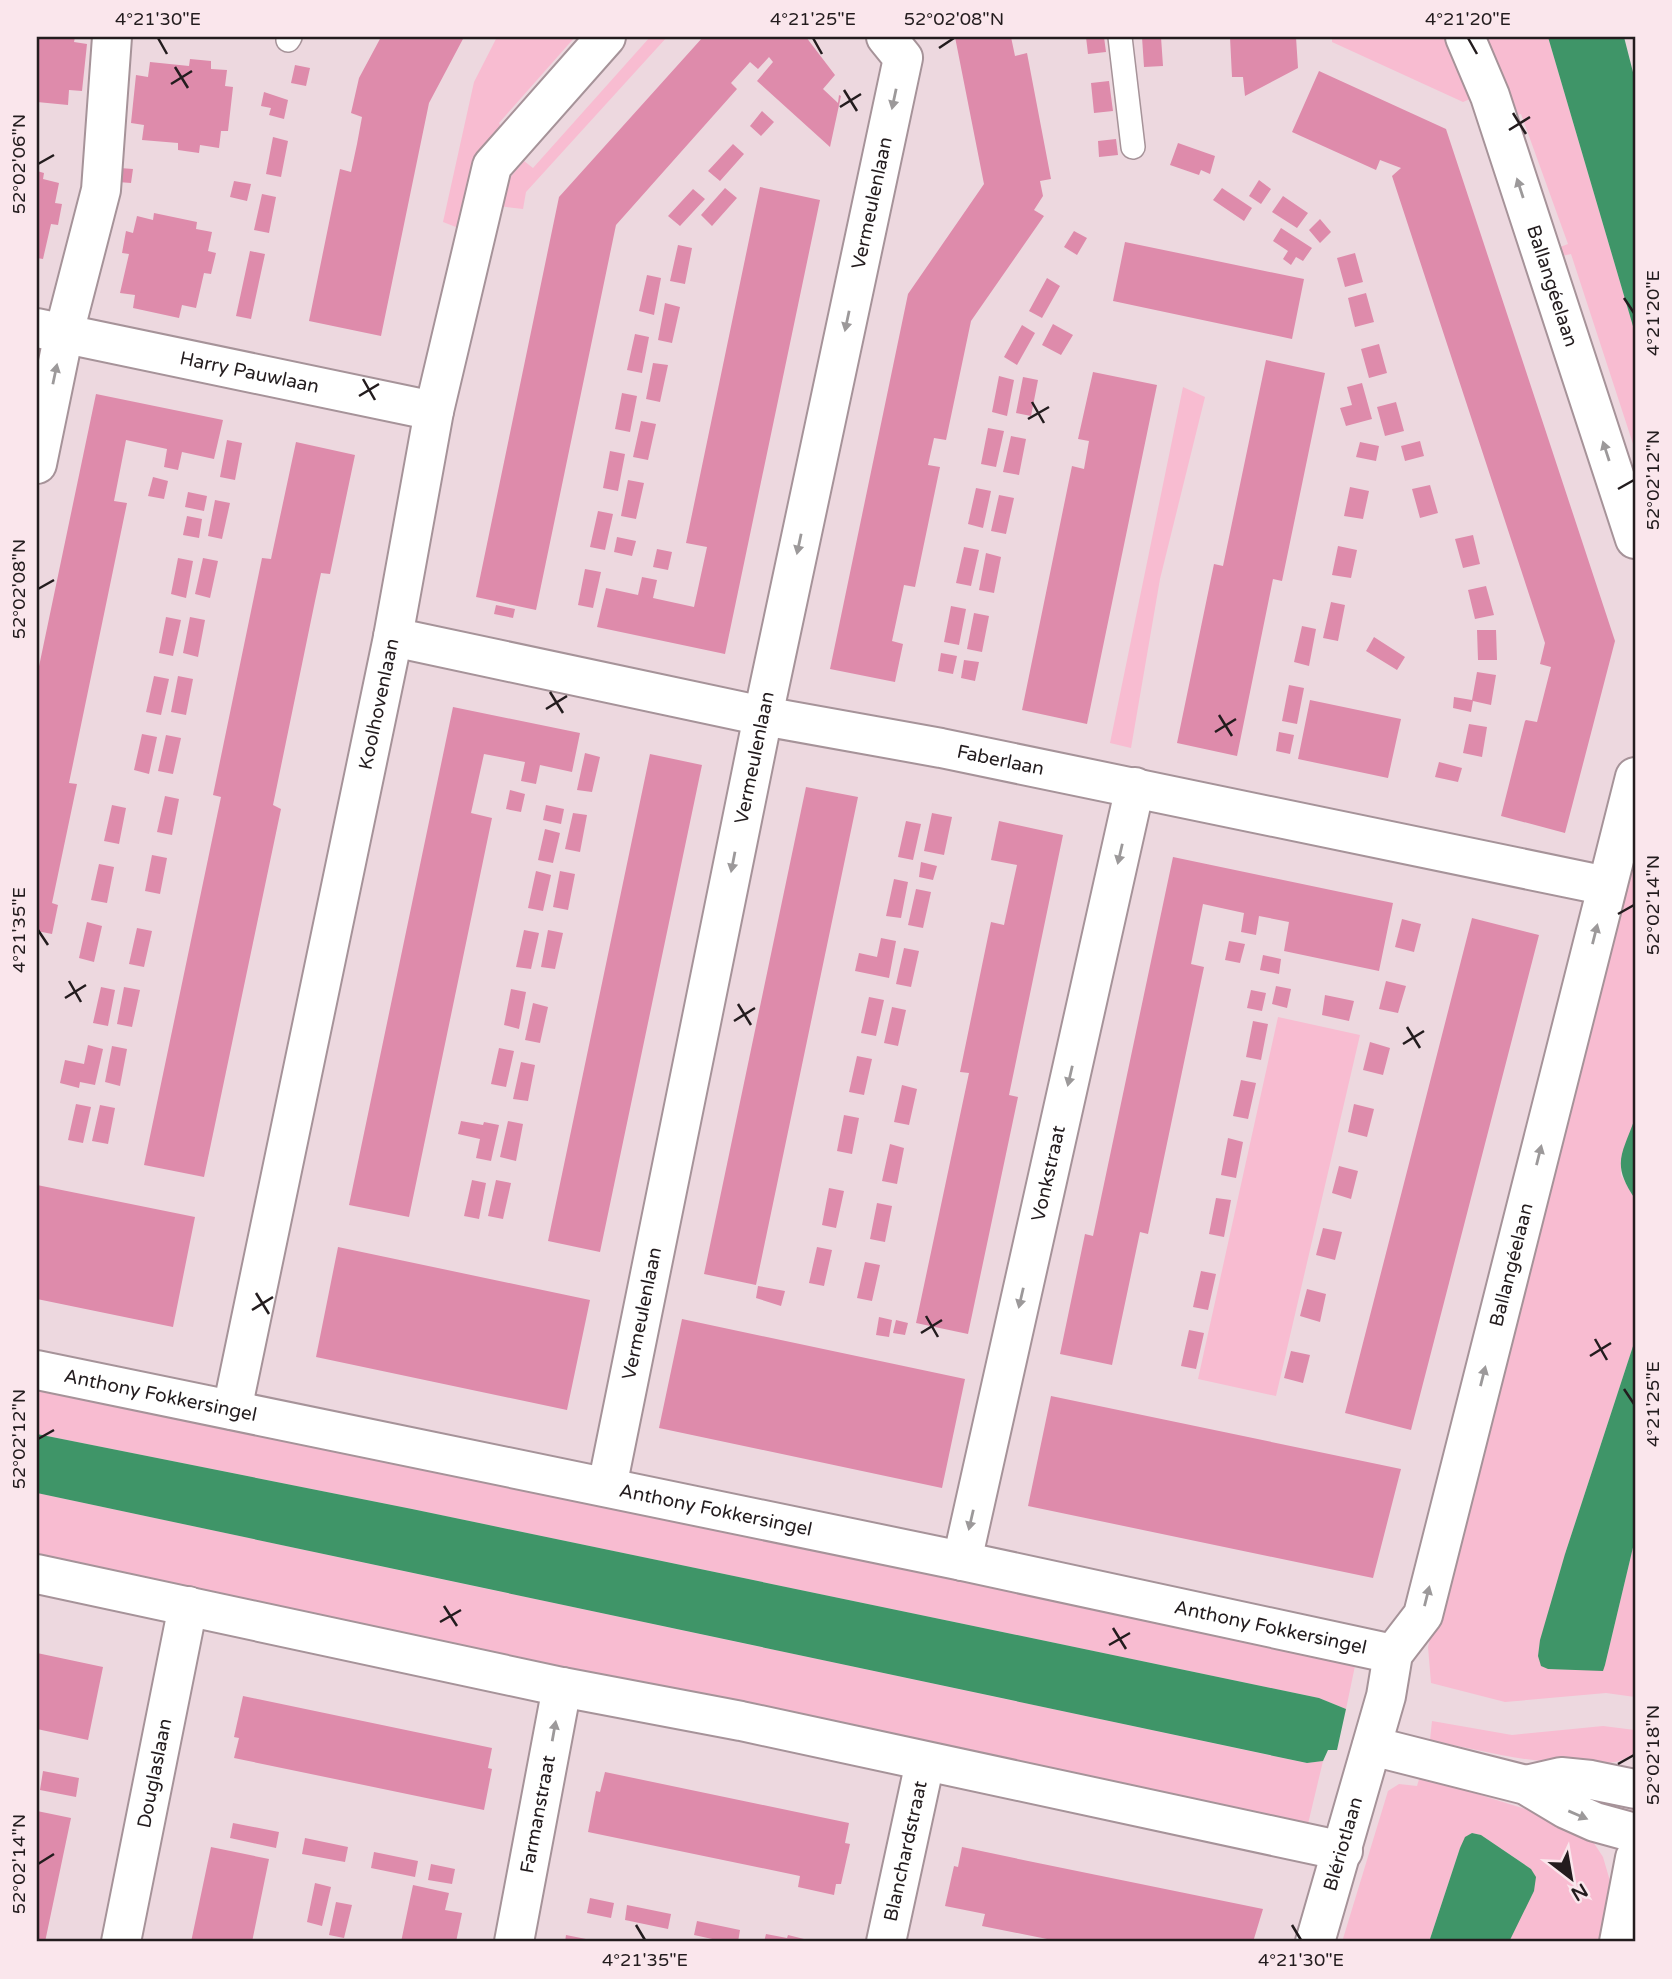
<svg xmlns="http://www.w3.org/2000/svg" width="1672" height="1979" font-family="'Varela Round',sans-serif">
	<style>
		.green { fill: #f8bcd1 }
		.water { fill: #3f9568 }
		.building { fill: #de8bab }
		.lines { fill: none; stroke-linecap: round; stroke-linejoin: round }
		.lane-casing { stroke: #a69399; stroke-width: 26 }
		.street-casing { stroke: #a69399; stroke-width: 42 }
		.secondary-casing { stroke: #a69399; stroke-width: 42 }
		.lane { stroke: #fff; stroke-width: 23 }
		.street { stroke: #fff; stroke-width: 38 }
		.secondary { stroke: #fff; stroke-width: 38 }
		.oneway { fill: #9c999a }
		.ticks { fill: none; stroke: #231c1e; stroke-width: 2.5 }
		.labels { text-anchor: middle; dominant-baseline: central; stroke-width: 5; stroke-linejoin: round; paint-order: stroke }
		.street-label { font-size: 19px; fill: #231c1e; stroke: #fae6ec }
		.neatline { fill: none; stroke: #231c1e; stroke-width: 2.5 }
		.ticks-label { font-size: 18px; text-anchor: middle; fill: #231c1e }
	</style>
	<rect width="100%" height="100%" fill="#edd8df"/>
	<!-- green -->
	<path class="green" d="M497,37H575L499,123L504,132L461,229L443,222L474,82Z
		M650,37H667L526,192L523,209L499,206L502,187L524,161L533,168Z
		M1332,37H1449L1477,96L1463,102L1332,42Z
		M1477,37H1548L1635,333V450L1571,254L1557,257L1555,249L1568,244L1521,114L1512,117Z
		M1183,387L1205,397L1160,579L1131,748L1110,743Z
		M1635,859V1118L1621,1161V1175L1635,1199V1340L1565,1554L1605,1665L1635,1539V1697L1606,1693L1505,1702L1431,1683L1428,1647L1582,1022Z
		M1278,1017L1360,1035L1276,1396L1198,1379Z
		M37,1383L1356,1661L1346,1709L1319,1698L412,1509L37,1434Z
		M37,1493L1306,1763L1323,1761L1308,1824L37,1561Z
		M1432,1721L1512,1735L1603,1726L1635,1730V1753C1629,1756 1622,1761 1615,1762C1556,1770 1487,1752 1430,1740Z
		M1420,1776L1554,1818L1590,1837L1603,1857L1610,1881L1601,1942H1509L1531,1869L1481,1835L1472,1833L1460,1848L1429,1942H1342L1388,1791L1399,1784L1417,1786Z"/>
	<!-- water -->
	<path class="water" d="M1548,37H1624L1635,80V333Z
		M1635,1118V1199C1611,1163 1622,1155 1635,1118Z
		M1635,1340V1539L1605,1665L1603,1671L1548,1669L1541,1666L1538,1656L1540,1640L1565,1554Z
		M37,1434L412,1509L1319,1698L1346,1709L1337,1750H1328L1323,1761L1307,1763L37,1493Z
		M1472,1833L1481,1835L1531,1869L1536,1877L1534,1891L1509,1942H1429L1460,1848L1465,1837Z"/>
	<!-- building -->
	<path class="building" d="M37,37H75L74,42L87,44L82,91L69,90L68,105L37,102Z
		M381,37H464L429,103L381,336L309,321L340,169L351,172L357,144L362,117L351,113L359,78Z
		M703,37H806L835,75L823,89L838,103L839,95L841,96L830,147L757,81L773,62L769,57L758,69L750,62L731,83L737,89L616,225L536,610L476,597L559,197Z
		M955,37H1011L1015,56L1027,53L1051,179L1040,181L1043,196L1034,210L1044,216L971,321L946,440L934,438L928,465L940,467L915,587L904,585L892,641L903,644L895,682L830,669L908,294L984,184Z
		M1086,37H1104L1106,52L1088,54Z
		M1142,37H1161L1163,66L1144,67Z
		M1230,37H1296L1298,68L1245,96L1243,77H1232Z
		M190,59L211,61V69L227,70L225,86L233,87L228,131H221L219,148L200,145L199,153L178,150V143L142,140L144,125L131,123L136,75L148,77L150,62L189,66Z
		M295,65L310,68L306,86L291,83Z
		M1319,71L1446,129L1615,641L1565,833L1501,816L1525,721L1526,720L1537,722L1551,667L1540,664L1545,643L1392,176L1401,168L1380,160L1376,170L1292,132Z
		M1109,81L1113,111L1094,113L1091,83Z
		M264,92L288,100L284,119L269,115L271,108L261,106Z
		M762,111L774,122L761,136L750,126Z
		M273,137L288,141L281,177L266,174Z
		M1116,139L1118,155L1099,157L1098,141Z
		M1178,143L1215,156L1210,174L1201,170L1199,175L1170,165Z
		M733,144L744,154L720,181L708,171Z
		M120,168L133,169L131,183L118,182Z
		M37,171L44,173L43,179L59,183L55,203L62,204L58,225L51,224L43,259L37,258Z
		M1259,180L1271,189L1261,204L1249,196Z
		M234,181L251,184L247,201L230,197Z
		M760,187L820,200L725,654L597,627L606,588L638,595L642,577L657,580L653,598L694,607L707,547L686,543Z
		M725,188L737,198L712,226L701,215Z
		M1222,188L1252,208L1244,221L1213,200Z
		M693,189L705,199L680,226L668,216Z
		M262,194L276,197L269,233L254,230Z
		M1283,196L1308,213L1297,228L1272,212Z
		M154,213L197,222L196,229L212,232L208,251L216,253L211,274L204,273L196,308L182,305L179,318L133,308L135,295L120,293L129,254L122,253L126,231L133,233L137,216L153,220Z
		M1320,219L1331,232L1320,243L1309,230Z
		M1281,228L1312,248L1303,261L1296,257L1291,265L1283,259L1288,251L1273,241Z
		M1074,231L1087,238L1077,255L1064,247Z
		M1125,242L1304,279L1292,339L1113,301Z
		M678,245L692,248L685,284L670,281Z
		M250,251L265,254L251,319L236,316Z
		M1355,253L1363,282L1345,287L1337,258Z
		M647,275L661,278L654,315L639,311Z
		M1047,278L1060,286L1042,318L1029,311Z
		M1366,293L1374,322L1355,327L1348,298Z
		M665,303L680,307L672,343L658,340Z
		M1053,324L1073,335L1061,355L1042,345Z
		M1022,325L1035,333L1017,365L1004,357Z
		M635,334L649,337L642,373L627,370Z
		M1379,344L1387,373L1369,378L1361,349Z
		M1266,360L1325,373L1282,581L1273,579L1237,756L1177,743L1214,564L1223,566Z
		M653,363L668,365L660,402L646,399Z
		M1093,372L1157,385L1087,724L1022,710L1072,466L1084,469L1089,441L1078,439Z
		M999,376L1014,380L1007,416L992,412Z
		M1023,377L1038,380L1031,416L1016,413Z
		M1362,383L1372,419L1346,426L1340,408L1352,405L1347,387Z
		M622,393L637,396L630,432L615,429Z
		M96,394L223,420L214,459L182,452L178,470L164,467L167,449L126,440L114,501L127,503L69,783L77,784L52,903L58,905L52,934L37,931V676Z
		M1396,402L1404,431L1385,436L1377,407Z
		M641,421L656,424L648,460L633,457Z
		M988,428L1004,431L996,467L981,464Z
		M1011,436L1026,439L1019,475L1003,472Z
		M227,440L242,443L235,480L220,477Z
		M1420,441L1424,456L1405,461L1401,446Z
		M296,442L355,455L330,574L321,573L315,601L273,805L281,809L204,1177L144,1165L221,797L213,795L262,558L271,559Z
		M1360,442L1379,446L1376,461L1356,457Z
		M610,451L625,454L618,491L603,488Z
		M153,477L168,481L164,499L148,496Z
		M628,480L644,483L636,519L621,516Z
		M1430,485L1438,513L1420,518L1412,489Z
		M1350,487L1369,491L1363,519L1344,516Z
		M976,488L991,491L983,528L968,524Z
		M188,492L207,496L204,511L185,507Z
		M999,495L1014,498L1006,534L991,531Z
		M215,500L230,503L222,539L208,536Z
		M598,511L613,514L605,550L590,547Z
		M187,516L202,519L199,538L183,535Z
		M1473,535L1480,564L1463,568L1455,539Z
		M617,537L636,541L632,556L614,552Z
		M1338,546L1357,550L1351,578L1332,575Z
		M964,547L979,550L971,586L956,583Z
		M657,549L672,552L668,570L653,567Z
		M986,553L1001,557L994,593L979,590Z
		M178,558L193,561L186,598L171,594Z
		M203,558L218,561L210,598L195,594Z
		M585,569L601,572L593,608L578,605Z
		M1486,586L1494,615L1475,619L1468,590Z
		M1331,602L1345,605L1338,641L1323,638Z
		M496,605L515,609L513,618L494,614Z
		M951,606L966,609L959,645L944,642Z
		M974,613L989,616L982,652L967,649Z
		M166,617L181,620L173,656L159,653Z
		M190,617L205,620L198,657L183,653Z
		M1302,626L1316,629L1309,666L1294,662Z
		M1477,630H1496L1497,660H1478Z
		M1374,637L1405,657L1397,670L1366,651Z
		M941,653L957,656L953,674L938,671Z
		M964,660L979,662L975,681L961,678Z
		M1477,672L1496,675L1491,705L1473,701L1471,712L1453,708L1454,697L1472,700Z
		M154,676L169,679L161,715L146,712Z
		M178,676L193,679L186,715L171,712Z
		M1289,685L1304,688L1297,724L1282,721Z
		M1310,700L1401,719L1388,778L1298,759Z
		M453,707L580,733L572,772L540,765L536,784L521,781L525,762L484,754L471,813L492,818L409,1217L349,1205Z
		M1469,724L1487,727L1482,757L1463,753Z
		M1279,732L1294,735L1290,754L1276,751Z
		M142,734L157,737L149,774L134,770Z
		M166,735L181,738L173,774L158,771Z
		M585,753L600,757L592,792L577,790Z
		M650,754L702,765L600,1252L548,1241Z
		M1439,762L1462,768L1458,782L1435,777Z
		M806,787L858,797L756,1285L704,1274Z
		M510,790L525,794L521,812L506,809Z
		M165,796L179,799L172,835L157,832Z
		M112,805L126,808L119,844L104,841Z
		M546,805L564,809L561,824L543,820Z
		M573,813L587,815L580,852L565,849Z
		M932,813L952,817L944,855L924,851Z
		M906,821L921,824L913,860L898,857Z
		M999,821L1063,835L1009,1095L1018,1097L968,1334L916,1323L969,1073L960,1072L991,922L1004,925L1017,865L991,860Z
		M545,829L560,833L553,863L538,860Z
		M152,855L167,858L160,894L145,891Z
		M1173,857L1393,903L1379,971L1284,951L1289,922L1259,916L1256,935L1241,932L1244,913L1203,904L1191,964L1204,967L1148,1234L1140,1232L1112,1365L1060,1354L1085,1234L1093,1236Z
		M921,862L937,866L933,880L919,877Z
		M99,864L114,867L107,903L91,900Z
		M536,871L551,875L543,911L528,908Z
		M560,871L575,874L568,910L553,907Z
		M894,879L908,882L901,918L886,916Z
		M916,889L931,892L923,928L908,925Z
		M1472,918L1539,935L1411,1430L1345,1413Z
		M1402,919L1421,924L1414,952L1395,947Z
		M87,922L102,926L94,962L79,958Z
		M137,928L152,931L144,967L129,964Z
		M524,930L539,933L531,969L516,967Z
		M548,930L563,933L555,969L541,967Z
		M881,938L896,941L889,978L855,971L859,953L877,957Z
		M1229,941L1245,944L1240,963L1225,960Z
		M904,948L919,951L911,987L896,984Z
		M1263,955L1281,959L1279,974L1260,970Z
		M1386,981L1406,986L1398,1013L1379,1009Z
		M1276,986L1291,989L1287,1008L1272,1004Z
		M101,987L115,990L108,1026L93,1023Z
		M124,987L140,990L132,1027L117,1024Z
		M511,989L526,992L519,1029L504,1025Z
		M1251,990L1266,993L1262,1011L1247,1008Z
		M1325,995L1354,1001L1349,1021L1322,1015Z
		M869,997L884,1000L876,1036L861,1033Z
		M533,1003L548,1007L540,1043L525,1040Z
		M892,1007L906,1010L898,1046L884,1043Z
		M1253,1021L1268,1024L1261,1060L1246,1057Z
		M1370,1042L1390,1048L1383,1075L1363,1070Z
		M88,1045L103,1049L95,1085L80,1082L79,1088L60,1083L65,1060L84,1064Z
		M112,1046L127,1049L120,1086L105,1082Z
		M499,1048L514,1051L506,1087L491,1084Z
		M857,1056L872,1059L864,1095L849,1092Z
		M521,1062L535,1065L528,1101L513,1099Z
		M1241,1080L1256,1083L1248,1119L1233,1116Z
		M902,1085L917,1089L909,1125L894,1122Z
		M76,1104L91,1107L83,1143L68,1140Z
		M1354,1104L1374,1109L1367,1137L1348,1132Z
		M100,1105L115,1108L108,1144L92,1141Z
		M844,1115L859,1118L852,1154L837,1151Z
		M461,1121L483,1125L484,1122L499,1125L491,1161L476,1158L480,1139L458,1134Z
		M508,1121L523,1124L516,1161L500,1157Z
		M1228,1138L1243,1142L1236,1178L1221,1175Z
		M890,1144L904,1148L897,1184L882,1181Z
		M1339,1166L1358,1171L1351,1199L1332,1193Z
		M472,1180L486,1183L479,1219L464,1216Z
		M496,1180L511,1183L503,1219L488,1216Z
		M37,1185L195,1217L173,1327L37,1299Z
		M829,1188L844,1191L836,1228L822,1225Z
		M1216,1198L1231,1200L1224,1237L1209,1234Z
		M877,1203L892,1206L885,1242L870,1239Z
		M1323,1228L1342,1232L1335,1260L1316,1255Z
		M338,1247L590,1300L567,1410L316,1357Z
		M817,1247L832,1250L824,1286L809,1283Z
		M865,1262L880,1265L872,1301L857,1298Z
		M1201,1271L1216,1274L1208,1310L1193,1307Z
		M758,1286L785,1291L781,1306L756,1298Z
		M1307,1289L1326,1294L1320,1322L1300,1316Z
		M879,1317L892,1320L889,1337L876,1335Z
		M682,1319L965,1379L942,1488L659,1428Z
		M896,1320L908,1323L905,1335L893,1333Z
		M1189,1330L1204,1333L1196,1369L1181,1366Z
		M1291,1351L1310,1355L1303,1383L1284,1378Z
		M1051,1396L1401,1469L1373,1578L1028,1506Z
		M37,1653L103,1667L88,1740L37,1729Z
		M243,1696L492,1748L488,1768L492,1769L484,1810L234,1758L239,1738L234,1737Z
		M43,1771L79,1778L76,1797L40,1790Z
		M605,1772L849,1823L845,1843L850,1844L841,1884H836L834,1895L798,1887L800,1876L588,1832L596,1791L600,1792Z
		M37,1811L71,1818L45,1942H37Z
		M233,1823L279,1832L276,1848L230,1838Z
		M305,1838L348,1847L345,1862L302,1854Z
		M211,1847L269,1859L252,1942H191Z
		M962,1847L1033,1862L1263,1909L1253,1942H1062L982,1926L985,1914L945,1906L954,1866L958,1867Z
		M374,1852L418,1861L415,1877L371,1868Z
		M431,1864L455,1869L452,1884L428,1880Z
		M315,1883L331,1887L322,1926L307,1922Z
		M413,1885L449,1893L445,1910L462,1913L456,1942H401Z
		M590,1898L614,1903L611,1918L587,1913Z
		M336,1902L352,1905L344,1938L329,1935Z
		M627,1905L671,1914L668,1929L625,1920Z
		M697,1921L740,1930L738,1942H726L694,1935Z
		M766,1934L787,1938L788,1935L816,1942H764Z
		M566,1935L596,1941V1942H565Z"/>
	<g class="lines">
		<defs>
			<path id="lane" d="M1120,37L1133,147
				M288,40L290,37"/>
			<g id="street">
				<path id="s1" d="M1465,37L1490,96L1635,539"/>
				<path id="s2" d="M37,328L434,411"/>
				<path d="M37,464L64,333L101,190L112,37"/>
				<path id="s3" d="M393,637L763,716L941,748L1607,886"/>
				<path id="s4" d="M37,1370L962,1561L1393,1654"/>
				<path id="s5" d="M232,1410L393,637L434,411L492,166L606,37"/>
				<path id="s6" d="M607,1487L763,716L903,58L886,37"/>
				<path id="s7" d="M962,1561L1135,787"/>
				<path d="M37,1574L562,1687L741,1721L1343,1851"/>
				<path d="M1372,1746L1526,1785L1566,1809L1595,1822L1635,1833"/>
				<path d="M1526,1785L1561,1777L1591,1780L1635,1789"/>
				<path id="s8" d="M121,1942L188,1606"/>
				<path id="s9" d="M514,1942L562,1687"/>
				<path id="s10" d="M886,1942L925,1762"/>
				<path id="s11" d="M1315,1942L1386,1696L1393,1654L1423,1615L1635,777"/>
			</g>
			<path id="secondary" d="M1619,1942L1635,1858"/>
		</defs>
		<!-- lane casing -->
		<use href="#lane" class="lane-casing"/>
		<!-- street casing -->
		<use href="#street" class="street-casing"/>
		<!-- secondary casing -->
		<use href="#secondary" class="secondary-casing"/>
		<!-- lane -->
		<use href="#lane" class="lane"/>
		<!-- street -->
		<use href="#street" class="street"/>
		<!-- secondary -->
		<use href="#secondary" class="secondary"/>
	</g>
	<!-- one-way arrows -->
	<defs><path id="oneway-solid" d="M-6-.8H1V-3.2L6.5 0L1 3.2V.8H-6Z" transform="scale(1.75)"/></defs>
	<g class="oneway">
		<use href="#oneway-solid" transform="translate(894 99) rotate(102)"/>
		<use href="#oneway-solid" transform="translate(1520 188) rotate(-108)"/>
		<use href="#oneway-solid" transform="translate(847 321) rotate(102)"/>
		<use href="#oneway-solid" transform="translate(55 374) rotate(-78)"/>
		<use href="#oneway-solid" transform="translate(1606 451) rotate(-108)"/>
		<use href="#oneway-solid" transform="translate(799 544) rotate(102)"/>
		<use href="#oneway-solid" transform="translate(1120 854) rotate(103)"/>
		<use href="#oneway-solid" transform="translate(733 862) rotate(101)"/>
		<use href="#oneway-solid" transform="translate(1595 934) rotate(-76)"/>
		<use href="#oneway-solid" transform="translate(1070 1076) rotate(103)"/>
		<use href="#oneway-solid" transform="translate(1539 1155) rotate(-76)"/>
		<use href="#oneway-solid" transform="translate(1021 1298) rotate(103)"/>
		<use href="#oneway-solid" transform="translate(1483 1376) rotate(-76)"/>
		<use href="#oneway-solid" transform="translate(971 1520) rotate(103)"/>
		<use href="#oneway-solid" transform="translate(1427 1596) rotate(-76)"/>
		<use href="#oneway-solid" transform="translate(554 1731) rotate(-80)"/>
		<use href="#oneway-solid" transform="translate(1578 1815) rotate(23)"/>
	</g>
	<!-- ticks -->
	<path class="ticks" d="M158,38L167,54M813,38L822,54M1468,38L1477,54M939,48L954,38M175,67L188,88M171,84L192,71M844,90L857,111M840,107L861,94M1513,113L1526,134M1509,130L1530,117M38,164L54,155M1624,298L1634,313M363,379L375,400M359,396L379,384M1032,402L1044,423M1028,419L1049,407M1618,489L1634,480M38,589L54,580M550,692L563,713M546,709L567,696M1219,715L1232,736M1215,732L1236,719M1618,914L1634,905M38,930L48,945M69,981L81,1002M65,998L86,985M738,1004L751,1025M734,1021L755,1008M1407,1027L1420,1048M1403,1044L1424,1031M256,1293L269,1314M252,1310L273,1297M926,1316L938,1337M921,1333L942,1320M1595,1339L1607,1360M1590,1356L1611,1343M1624,1389L1634,1404M38,1439L54,1430M444,1606L457,1626M440,1622L461,1610M1113,1628L1126,1649M1109,1645L1130,1633M1618,1764L1634,1755M38,1864L54,1854M636,1925L645,1940M1292,1925L1301,1940"/>
	<g class="labels">
		<!-- street labels -->
		<g class="street-label">
			<text stroke="none"><textPath href="#s6" startOffset="1311">Vermeulenlaan</textPath></text>
			<text stroke="none"><textPath href="#s1" startOffset="264">Ballangéelaan</textPath></text>
			<text stroke="none"><textPath href="#s2" startOffset="217">Harry Pauwlaan</textPath></text>
			<text stroke="none"><textPath href="#s5" startOffset="721">Koolhovenlaan</textPath></text>
			<text stroke="none"><textPath href="#s6" startOffset="744">Vermeulenlaan</textPath></text>
			<text stroke="none"><textPath href="#s3" startOffset="620">Faberlaan</textPath></text>
			<text stroke="none"><textPath href="#s7" startOffset="397">Vonkstraat</textPath></text>
			<text stroke="none"><textPath href="#s11" startOffset="709">Ballangéelaan</textPath></text>
			<text stroke="none"><textPath href="#s6" startOffset="177">Vermeulenlaan</textPath></text>
			<text stroke="none"><textPath href="#s4" startOffset="126">Anthony Fokkersingel</textPath></text>
			<text stroke="none"><textPath href="#s4" startOffset="693">Anthony Fokkersingel</textPath></text>
			<text stroke="none"><textPath href="#s4" startOffset="1260">Anthony Fokkersingel</textPath></text>
			<text stroke="none"><textPath href="#s8" startOffset="172">Douglaslaan</textPath></text>
			<text stroke="none"><textPath href="#s9" startOffset="130">Farmanstraat</textPath></text>
			<text stroke="none"><textPath href="#s11" startOffset="102">Blériotlaan</textPath></text>
			<text stroke="none"><textPath href="#s10" startOffset="93">Blanchardstraat</textPath></text>
		</g>
	</g>
	<!-- border -->
	<rect width="1672" height="1979" fill="none" stroke="#fae6ec" stroke-width="77"/>
	<!-- north arrow -->
	<g transform="translate(1571 1878) rotate(149)" stroke="#fae6ec" stroke-width="5" paint-order="stroke">
	<path d="M0-5L12 26L0 18L-12 26Z" fill="#231c1e"/>
	<text y="-10" font-size="19" font-weight="bold" text-anchor="middle" fill="#231c1e">N</text>
	</g>
	<rect x="38" y="38" width="1596" height="1902" class="neatline"/>
	<g class="ticks-label">
		<text x="158" y="25">4°21'30"E</text>
		<text x="813" y="25">4°21'25"E</text>
		<text x="954" y="25">52°02'08"N</text>
		<text x="1468" y="25">4°21'20"E</text>
		<text transform="translate(19 164) rotate(-90)" y="6">52°02'06"N</text>
		<text transform="translate(1653 313) rotate(-90)" y="6">4°21'20"E</text>
		<text transform="translate(1653 480) rotate(-90)" y="6">52°02'12"N</text>
		<text transform="translate(19 589) rotate(-90)" y="6">52°02'08"N</text>
		<text transform="translate(1653 905) rotate(-90)" y="6">52°02'14"N</text>
		<text transform="translate(19 930) rotate(-90)" y="6">4°21'35"E</text>
		<text transform="translate(1653 1404) rotate(-90)" y="6">4°21'25"E</text>
		<text transform="translate(19 1439) rotate(-90)" y="6">52°02'12"N</text>
		<text transform="translate(1653 1755) rotate(-90)" y="6">52°02'18"N</text>
		<text transform="translate(19 1864) rotate(-90)" y="6">52°02'14"N</text>
		<text x="645" y="1966">4°21'35"E</text>
		<text x="1301" y="1966">4°21'30"E</text>
	</g>
</svg>
